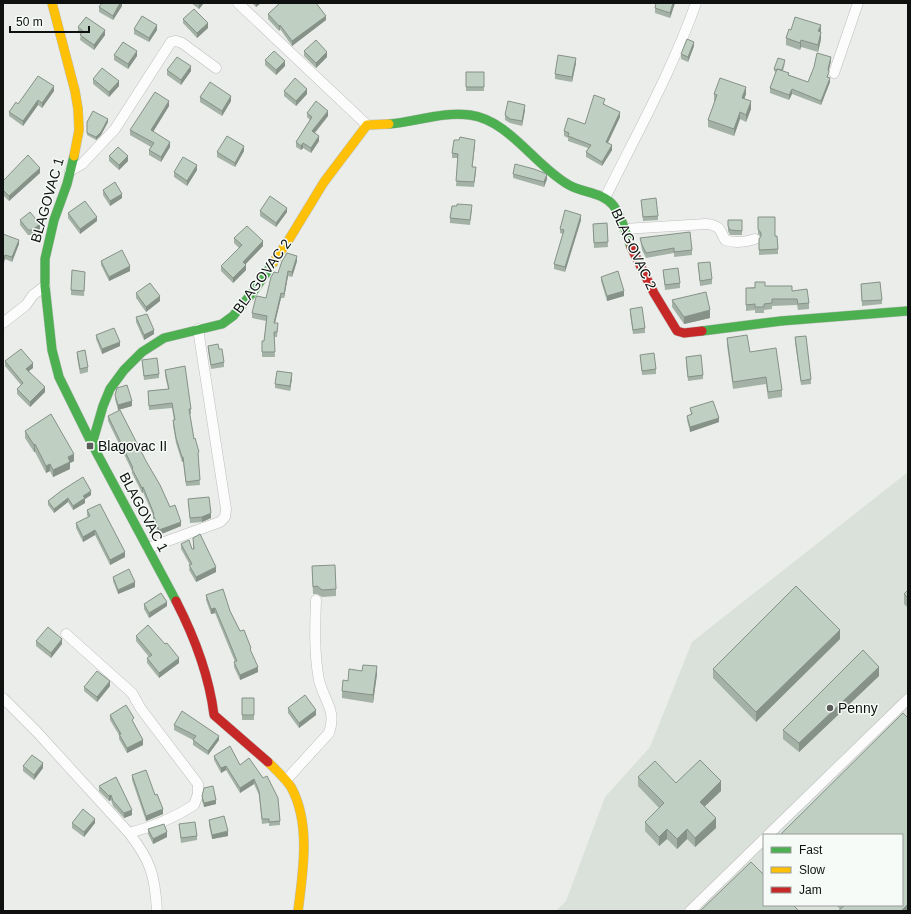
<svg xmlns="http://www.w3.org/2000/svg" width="911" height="914" font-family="Arial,sans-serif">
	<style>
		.built { fill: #dae1db; fill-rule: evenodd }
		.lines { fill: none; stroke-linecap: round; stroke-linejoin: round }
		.street-casing { stroke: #bcbebc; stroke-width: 11 }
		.fast-casing { stroke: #bcbebc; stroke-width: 10 }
		.slow-casing { stroke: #bcbebc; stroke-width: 10 }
		.jam-casing { stroke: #bcbebc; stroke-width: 10 }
		.street { stroke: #fcfcfc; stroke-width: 10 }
		.fast { stroke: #4caf50; stroke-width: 9 }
		.slow { stroke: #ffc107; stroke-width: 9 }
		.jam { stroke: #c62828; stroke-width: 9 }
		.wall { fill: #a4b2a6 }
		.shaded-wall { fill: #869187 }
		.building { fill: #bfcfc1; stroke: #869187 }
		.poi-dot { fill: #5c5e5c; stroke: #f6fbf7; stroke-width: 1.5 }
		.labels { text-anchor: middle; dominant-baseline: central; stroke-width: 3; stroke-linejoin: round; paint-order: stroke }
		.street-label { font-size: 14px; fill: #0f1110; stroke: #f6fbf7 }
		.poi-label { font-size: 14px; fill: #0f1110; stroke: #f6fbf7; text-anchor: start }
	</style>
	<rect width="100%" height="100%" fill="#eaedea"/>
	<!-- built -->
	<path class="built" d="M908,472V911H556L566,901L605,797L650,747L692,642ZM764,835H902V905H764Z"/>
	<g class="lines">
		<defs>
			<path id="street" d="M238,3L367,125
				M834,73L858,3
				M70,171L82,164L115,129L171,42L176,41L182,43L216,68
				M605,198C637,133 672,71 696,3
				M624,229L706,224C719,225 720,229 725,240C735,244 745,242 755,239
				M3,323L26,305L33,295L45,286
				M148,548L220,522L225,517L226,509L198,329
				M66,634L132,693L141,709L198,784V794L194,805C174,818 152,827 129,833
				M3,698L37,732L129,833C151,861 155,876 157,911
				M286,780L329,733C337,710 324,701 319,680C314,654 315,626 316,600
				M768,835L908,699
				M690,911L764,839"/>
			<path id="fast" d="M389,124C416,122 443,111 470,115C509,120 535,166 569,185C583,193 602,192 613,205C622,216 626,234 631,247
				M74,156L67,184L54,220L45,259V286L52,350L59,377L92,444L176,601
				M702,331L781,321L907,311
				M92,444L103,406L110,389L124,370L142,352L164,338L222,324L233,316L253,292L273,263"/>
			<path id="slow" d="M52,3L75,91L78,109L79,130L74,156
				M273,263L288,241L324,182L367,125L389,124
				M268,762C276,770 285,778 291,787C311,823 303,872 298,911"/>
			<path id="jam" d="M631,247L654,293L677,331L684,333L702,331
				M176,601C194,636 209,675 214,715L268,762"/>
		</defs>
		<!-- street casing -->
		<use href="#street" class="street-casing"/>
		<!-- fast casing -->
		<use href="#fast" class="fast-casing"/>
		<!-- slow casing -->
		<use href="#slow" class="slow-casing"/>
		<!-- jam casing -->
		<use href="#jam" class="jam-casing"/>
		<!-- street -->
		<use href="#street" class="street"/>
		<!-- fast -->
		<use href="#fast" class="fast"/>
		<!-- slow -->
		<use href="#slow" class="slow"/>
		<!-- jam -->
		<use href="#jam" class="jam"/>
	</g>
	<!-- wall -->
	<path class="wall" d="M122,3V6L113,20L99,12V7Z
		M191,3H204L199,9Z
		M252,3H261L256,7Z
		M675,3L670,18L655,13V8Z
		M268,14L326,20L292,46L280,29L279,31L268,19Z
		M183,19L208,28L197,38L183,23Z
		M78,27L105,35L94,50L80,40L81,34L78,32Z
		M134,29L157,30L149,42L134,34Z
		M791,30L821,32V39L818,52L801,47L800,50L786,45V38Z
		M694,46L688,62L681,59V54Z
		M304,51L327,57L316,68L304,56Z
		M114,55L137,56L128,69L114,60Z
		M265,60L285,66L276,75L265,65Z
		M831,61L828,71V77L830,82L821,105L792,94L789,100L770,93V88L776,72L774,71V69L785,63L783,71L789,75L808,82Z
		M576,63L572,82L555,79V74Z
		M167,70L191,71L181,85L167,75Z
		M466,72H484V91H466Z
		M93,79L119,86L109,97L93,84Z
		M54,91L42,108L38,105L23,126L9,116V112L18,104Z
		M284,91L307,94L296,106L284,96Z
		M714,94H746L744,99L751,109L746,122L740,119L734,136L708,127V120L715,101H714Z
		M200,97L231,101L222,116L200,102Z
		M605,103L604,105L620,117L608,143L612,150L602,166L586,157V152L588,148L568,141V138L564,136V131L585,124Z
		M169,106L153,132L170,147L161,162L149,155V150L151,147L130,135V130Z
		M525,110L522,126L510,123L505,120V115Z
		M307,113L328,116L315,133L319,141L311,153L303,148L301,150L296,147V142L310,120L307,117Z
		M108,122L101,135L96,140L87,135V133Z
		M475,144L472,167L476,172L474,187L456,186L458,158H452V153Z
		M244,151L235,167L217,157V152Z
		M109,156L128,161L119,170L109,161Z
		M197,170L187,186L174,177V172Z
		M40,173L9,201L3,195V181Z
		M513,174L547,179L544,187L513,178Z
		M103,190L122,198L110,206L103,195Z
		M641,200L658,216V220L643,221Z
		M472,210L470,225L450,223V218Z
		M260,211L287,212L276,227L260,216Z
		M68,213L97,221L80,234L68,218Z
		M758,217L775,236L778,249V254L759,255V239L761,237L758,234Z
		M20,220L40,229L32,235H28L20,225Z
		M581,220L565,272L554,269V264L563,234L560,233V229Z
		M728,220H742V235H730L728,231Z
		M607,223L608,247L594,248L593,224Z
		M3,234L19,244L12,262L5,259Z
		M234,238L263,246L245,264L246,270L233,283L221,271V266L239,248L234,243Z
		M640,238L692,250V255L674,257V253L646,258L642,250Z
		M101,261L130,271L109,281L101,265Z
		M297,261L292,277L288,276L284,298H281L275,323L278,328L277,337H274L275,357H262V341H264L266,321L252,318V313L266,298L278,273Z
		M698,263L712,279V284L700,286Z
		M663,270L680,283V288L665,290Z
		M85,276L84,296L71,295V290Z
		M601,277L624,296L607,301L601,281Z
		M861,284L882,300V304L862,306Z
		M765,286L792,291L809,303V309L798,310L797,305L772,306V309L764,310V313H755V310L746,311V288Z
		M136,293L160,301L146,312L136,298Z
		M672,300L710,318L684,324L672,307Z
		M630,309L645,328V333L633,334L630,314Z
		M136,317L154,334L144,340L136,322Z
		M96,335L120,346L102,354L96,339Z
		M795,337L811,379V384L801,385L795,342Z
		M727,338L750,352L782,390V397L768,399L766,384L733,389L727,345Z
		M208,346L219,349L224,362V367L211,369L208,350Z
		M77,352L88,367V372L80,374L77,357Z
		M640,355L656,369V374L642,375Z
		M686,357L703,375V379L688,381L686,362Z
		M142,360L159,374V378L144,380Z
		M5,361L33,368L29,371L45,392L30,407L17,394V389L21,385L5,366Z
		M165,370L191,409V414H189L194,439L199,457H198L200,485L186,486L183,461L182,462L176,443L173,425V420H174L172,408L149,410L148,391L168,389L165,375Z
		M292,378L290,391L275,388V384Z
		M115,395L132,406L118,410L115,399Z
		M690,408L719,422L690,432L687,420V416L691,414Z
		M108,416L170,507L181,526L159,535L153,519V515L143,492L142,493L132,473V471L108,421Z
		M25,431L74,461L70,463V469L53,477L50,471L46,473L35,452H34L25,438Z
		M91,495L85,499V503L73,510L68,502L54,513L48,505V501Z
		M188,499L211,518L202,522L190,523Z
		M87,510L125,557L110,565L95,535L83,542L76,528V523L88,517L87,515Z
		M193,538L216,572L196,582L189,570L190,565L181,549V544L192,549H193Z
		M312,566L336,589V596L322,597L317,594H313Z
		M113,577L135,587L118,594L113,581Z
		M908,590V608L904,604V594Z
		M206,595L230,611L240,631L251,652L258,672L240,680L234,667V662H235L215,613L211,614L206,600Z
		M144,604L167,606L149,618L144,609Z
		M136,636L179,663L159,678L147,663V658L149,657L136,641Z
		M840,639L756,722L713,678V669Z
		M36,641L62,644L51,658L36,646Z
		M377,674L373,703L342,698V691L348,681Z
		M879,676L799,752L783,739V730Z
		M110,686L97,702L84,691V687Z
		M242,698H254V720H242Z
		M288,708L316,715L299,728L288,713Z
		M110,715L134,723L143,745L127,753L119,739V735L110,720Z
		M174,725L219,740L208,755L193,745V740L174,730Z
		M214,756L240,765L249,758L280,821V825L269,826V823L262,824L259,795L254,784L240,793L226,770L221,773L214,760Z
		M23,766L43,768L34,780L23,771Z
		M132,775L155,795L163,814L146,821L132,780Z
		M638,777L721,791L704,806L716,828L695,847L687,839L677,849L667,839L659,846L645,831V822L659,808L638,786Z
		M99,786L132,815L124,818L113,806L111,800L109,801L99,791Z
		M202,796L216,804L204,807L202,801Z
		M209,820L228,836L212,839L209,825Z
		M72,823H95L84,837L72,828Z
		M179,824L197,836V840L181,843Z
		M148,829L167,837L153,844L148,834Z
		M836,905H902L908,911L840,909Z"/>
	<!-- shaded-wall -->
	<path class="shaded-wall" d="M120,3H122V6L113,20V16Z
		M200,3H204L199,9V5Z
		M256,3H261L256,7Z
		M673,3H675L670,18V13Z
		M326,16V20L292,46V41Z
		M208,23V28L197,38V33Z
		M157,25V30L149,42V38Z
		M280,25V29L279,31V26Z
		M821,25V32L818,31Z
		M105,30V35L94,50V45Z
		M821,32V39L818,52V45Z
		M801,40V47L800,50V43Z
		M694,42V46L688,62V57Z
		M137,51V56L128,69V64Z
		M327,52V57L316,68V63Z
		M831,57V61L828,74V69Z
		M576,58V63L572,82V77Z
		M285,61V66L276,75V70Z
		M191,66V71L181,85V80Z
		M830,78V82L821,105V101Z
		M119,81V86L109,97V92Z
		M54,86V91L42,108V103Z
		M746,87V94L742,105V98Z
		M307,89V94L296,106V101Z
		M792,89V94L789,100V95Z
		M231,96V101L222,116V111Z
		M38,100V105L23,126V121Z
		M169,101V106L151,135V130Z
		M751,101V109L746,122V115Z
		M525,105V110L522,126V121Z
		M328,111V116L312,136V131Z
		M620,112V117L606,146V142Z
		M740,112V119L734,136V129Z
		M108,119V122L101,135L96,140V137Z
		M319,136V141L311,153V148Z
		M475,140V144L472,171V167Z
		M170,142V147L161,162V157Z
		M303,143V148L301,150V146Z
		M612,145V150L602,166V162Z
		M244,146V151L235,167V163Z
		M128,156V161L119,170V165Z
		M197,165V170L187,186V181Z
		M40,168V173L9,201V196Z
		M547,174V179L544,187V182Z
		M122,194V198L110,206V201Z
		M287,208V212L276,227V223Z
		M581,215V220L565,272V267Z
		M97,217V221L80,234V229Z
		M40,224V229L32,235V230Z
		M19,240V244L12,262V257Z
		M263,241V246L243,267V262Z
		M5,255V259L3,266V261Z
		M297,256V261L292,277V272Z
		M246,265V270L233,283V278Z
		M130,266V271L109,281V277Z
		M288,271V276L284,298V294Z
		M624,291V296L607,301V296Z
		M281,293V298L274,327V323Z
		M160,296V301L146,312V307Z
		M710,310V318L684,324V317Z
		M154,330V334L144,340V335Z
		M120,342V346L102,354V349Z
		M33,363V368L26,373V369Z
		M292,373V378L290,391V386Z
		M45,387V392L30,407V402Z
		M132,401V406L118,410V405Z
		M719,418V422L690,432V427Z
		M35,444V452H34V445Z
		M74,454V461L70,463V469L53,477V470L68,457Z
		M182,457H183V461L182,462Z
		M50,464V471L46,473V466Z
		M143,487V492L142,493V488Z
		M91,491V495L85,499V503L73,510V506L83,496Z
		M68,498V502L54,513V509Z
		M211,513V518L202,522V517Z
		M181,522V526L159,535V530Z
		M95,530V535L83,542V537Z
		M125,552V557L110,565V560Z
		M216,567V572L196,582V577Z
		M135,582V587L118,594V590Z
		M167,602V606L149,618V613Z
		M215,608V613L211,614V609Z
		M840,630V639L756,722V712Z
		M62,639V644L51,658V653Z
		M179,658V663L159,678V673Z
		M377,666V674L373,703V695Z
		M258,667V672L240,680V675Z
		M879,667V676L799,752V743Z
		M110,681V686L97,702V697Z
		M316,710V715L299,728V723Z
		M219,736V740L208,755V751Z
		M143,740V745L127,753V748Z
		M43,763V768L34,780V775Z
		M226,766V770L221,773V768Z
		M254,779V784L240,793V788Z
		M721,781V791L700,811V802Z
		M111,795V800L109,801V796Z
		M216,800V804L204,807V803Z
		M163,809V814L146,821V816Z
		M132,810V815L124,818V813Z
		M716,818V828L695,847V838Z
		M95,819V823L84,837V832Z
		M667,829V839L659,846V837Z
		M687,829V839L677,849V839Z
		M228,831V836L212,839V835Z
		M167,832V837L153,844V839Z
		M908,904V911H901Z"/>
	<!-- building -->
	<path class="building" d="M102,3H120L113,16L99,7Z
		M280,3H316L326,16L292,41L280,25L279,26L268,14Z
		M656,3H673L670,13L655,8Z
		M194,9L208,23L197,33L183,19Z
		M142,16L157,25L149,38L134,29Z
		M86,17L105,30L94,45L80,35L83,31L78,27Z
		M795,17L821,25L818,31L821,32L818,45L801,40L800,43L786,38L789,29L791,30Z
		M687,39L694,42L688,57L681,54Z
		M316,40L327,52L316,63L304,51Z
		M123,42L137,51L128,64L114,55Z
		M274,51L285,61L276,70L265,60Z
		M817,53L831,57L828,69L829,72L827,77L830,78L821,101L792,89L789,95L770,88L777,69L789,73L788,75L808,82L814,67Z
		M558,55L576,58L572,77L555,74Z
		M177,57L191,66L181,80L167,70Z
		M778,58L785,60L782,70L777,69V70L774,69Z
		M102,68L119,81L109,92L93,79Z
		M466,72H484V87H466Z
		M38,76L54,86L42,103L38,100L23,121L9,112L16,102L18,104Z
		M295,78L307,89L296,101L284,91Z
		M720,78L746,87L742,98L751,101L746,115L740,112L734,129L708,120L717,95L714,94Z
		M210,82L231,96L222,111L200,97Z
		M155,92L169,101L151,130L170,142L161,157L149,150L154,143L130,130Z
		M594,95L605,99L603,104L620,112L606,142L612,145L602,162L586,152L591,145L568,136L569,133L564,131L568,118L585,124Z
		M316,101L328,111L312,131L319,136L311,148L303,143L301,146L296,142L312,117L307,113Z
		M508,101L525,105L522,121L510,119L505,115Z
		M93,111L108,119L101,132L96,137L87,133V122Z
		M227,136L244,146L235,163L217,152Z
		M460,137L475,140L472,167H476L474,182L456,181L458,154L452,153L454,140H459Z
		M118,147L128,156L119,165L109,156Z
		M28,155L40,168L9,196L3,190V181Z
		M183,157L197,165L187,181L174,172Z
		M515,164L534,169L547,174L544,182L513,174Z
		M115,182L122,194L110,201L103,190Z
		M270,196L287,208L276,223L260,211Z
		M656,198L658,216L643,217L641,200Z
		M85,201L97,217L80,229L68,213Z
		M457,204L472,205L470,220L450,218L452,206H457Z
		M565,210L581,215L565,267L554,264L564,230L560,229Z
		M30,212L40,224L32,230H28L20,220Z
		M758,217H775V236H777L778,249L759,250V239L761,236V233L758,229Z
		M728,220H742V231L730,230L728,226Z
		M607,223L608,242L594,243L593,224Z
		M247,226L263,241L243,262L246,265L233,278L221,266L242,245L234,238Z
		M690,232L692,250L674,252V248L646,253L642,245L640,238Z
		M3,234L19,240L12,257L5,255L3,261Z
		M122,250L130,266L109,277L101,261Z
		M287,253L297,256L292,272L288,271L284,294L281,293L274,323H278L277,332H274L275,352H262V341H264L267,316L252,313L256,297L257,296L266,298L271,277L274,272L278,273L282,261Z
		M710,262L712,279L700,281L698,263Z
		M678,268L680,283L665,285L663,270Z
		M72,270L85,272L84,291L71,290Z
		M618,271L624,291L607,296L601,277Z
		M755,282H765V286H792V291L807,289L809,303L798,304L797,299H772V303L764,304V307H755V304L746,305V288H755Z
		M880,282L882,300L862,301L861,284Z
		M150,283L160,296L146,307L136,293Z
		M706,292L710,310L684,317L672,300Z
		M642,307L645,328L633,330L630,309Z
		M147,314L154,330L144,335L136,317Z
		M114,328L120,342L102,349L96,335Z
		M747,335L750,352L776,348L782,390L768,392L766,377L733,382L727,338Z
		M806,336L811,379L801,381L795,337Z
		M218,344L219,349H222L224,362L211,365L208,346Z
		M21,349L33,363L26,369L45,387L30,402L17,389L23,383L5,361Z
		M85,350L88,367L80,369L77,352Z
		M654,353L656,369L642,371L640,355Z
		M701,355L703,375L688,377L686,357Z
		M157,358L159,374L144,376L142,360Z
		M185,366L191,409H189L194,439L195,438L199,452L198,453L200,480L186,482L183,457H182L176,438L173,420H175L172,403L149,406L148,391L169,389L165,370Z
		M277,371L292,373L290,386L275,384Z
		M127,385L132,401L118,405L115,395L117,388Z
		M713,401L719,418L690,427L687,416L692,414L690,408Z
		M120,410L146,461L160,485L170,507L175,505L181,522L159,530L153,514H154L143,487L142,488L132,469L133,468L108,416Z
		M51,414L74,454L68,457L70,462L53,470L50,464L46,466L35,444L34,445L25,431Z
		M83,477L91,491L83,496L85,498L73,506L68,498L54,509L48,501L61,491Z
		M209,497L211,513L202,517L190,518L188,499Z
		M100,504L125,552L110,560L95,530L83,537L76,523L90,516L87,510Z
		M200,534L216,567L196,577L189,565L192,564L181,544L189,540L192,549H194L193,538Z
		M335,565L336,589L322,590L317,586L313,587L312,566Z
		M129,569L135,582L118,590L113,577Z
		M796,586L840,630L756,712L713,669Z
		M223,589L230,611L240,631L244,630L251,648L250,649L258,667L240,675L234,662L237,661L226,634L215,608L211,609L206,595Z
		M908,590V598L904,594Z
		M161,593L167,602L149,613L144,604Z
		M148,625L165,644L167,643L179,658L159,673L147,658L152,655L136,636Z
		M48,627L62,639L51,653L36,641Z
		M863,650L879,667L799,743L783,730Z
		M363,665L377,666L373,695L342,691L343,680L348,681L349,669L362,671Z
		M97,671L110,681L97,697L84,687Z
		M305,695L316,710L299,723L288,708Z
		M242,698H254V715H242Z
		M126,705L134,718L132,720L143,740L127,748L119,734H121L110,715Z
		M182,711L219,736L208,751L193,740L196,736L174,725Z
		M903,713L908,718V904L901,911H838L844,906L843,905H902V835H780Z
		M230,746L240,765L249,758L263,778L267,776L278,798L280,821L269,822V819H262L259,791L254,779L240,788L226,766L221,768L214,756Z
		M32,755L43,763L34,775L23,766Z
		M700,760L721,781L700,802L716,818L695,838L687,829L677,839L667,829L659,837L645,822L664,803L638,777L655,761L676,783Z
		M146,770L155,795L157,794L163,809L146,816L132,775Z
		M116,777L132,810L124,813L113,801L111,795L109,796L99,786Z
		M213,786L216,800L204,803L202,796L204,788Z
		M83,809L95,819L84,832L72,823Z
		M224,816L228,831L212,835L209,820Z
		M195,822L197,836L181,838L179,824Z
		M164,824L167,832L153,839L148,829Z
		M751,862L764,875V905H793L799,911H700Z"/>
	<!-- markers -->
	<g class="poi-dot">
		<rect x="86" y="442" width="8" height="8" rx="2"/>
		<circle cx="830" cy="708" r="4"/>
	</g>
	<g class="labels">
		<!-- street labels -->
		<g class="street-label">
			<text transform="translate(47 200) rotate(-74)">BLAGOVAC 1</text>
			<text transform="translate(634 249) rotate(65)">BLAGOVAC 2</text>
			<text transform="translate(262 276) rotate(-54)">BLAGOVAC 2</text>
			<text transform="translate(144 512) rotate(62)">BLAGOVAC 1</text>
		</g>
		<!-- poi labels -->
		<g class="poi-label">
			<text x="98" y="446">Blagovac II</text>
			<text x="838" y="708">Penny</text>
		</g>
	</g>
	<!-- border -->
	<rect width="911" height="914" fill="none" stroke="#0f1110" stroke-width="8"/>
	<!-- legend -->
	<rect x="763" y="834" width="140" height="72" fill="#f6fbf7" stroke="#9a9d9b"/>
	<rect x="771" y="847" width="20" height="6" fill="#4caf50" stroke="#9a9d9b"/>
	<text x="799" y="854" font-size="12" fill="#0f1110">Fast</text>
	<rect x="771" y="867" width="20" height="6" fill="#ffc107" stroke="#9a9d9b"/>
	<text x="799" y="874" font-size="12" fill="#0f1110">Slow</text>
	<rect x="771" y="887" width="20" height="6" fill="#c62828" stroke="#9a9d9b"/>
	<text x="799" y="894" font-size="12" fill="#0f1110">Jam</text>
	<!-- scale -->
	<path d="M10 26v6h79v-6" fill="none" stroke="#0f1110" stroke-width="2"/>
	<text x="16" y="26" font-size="12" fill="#0f1110" stroke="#f6fbf7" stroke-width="3" paint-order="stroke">50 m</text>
</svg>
